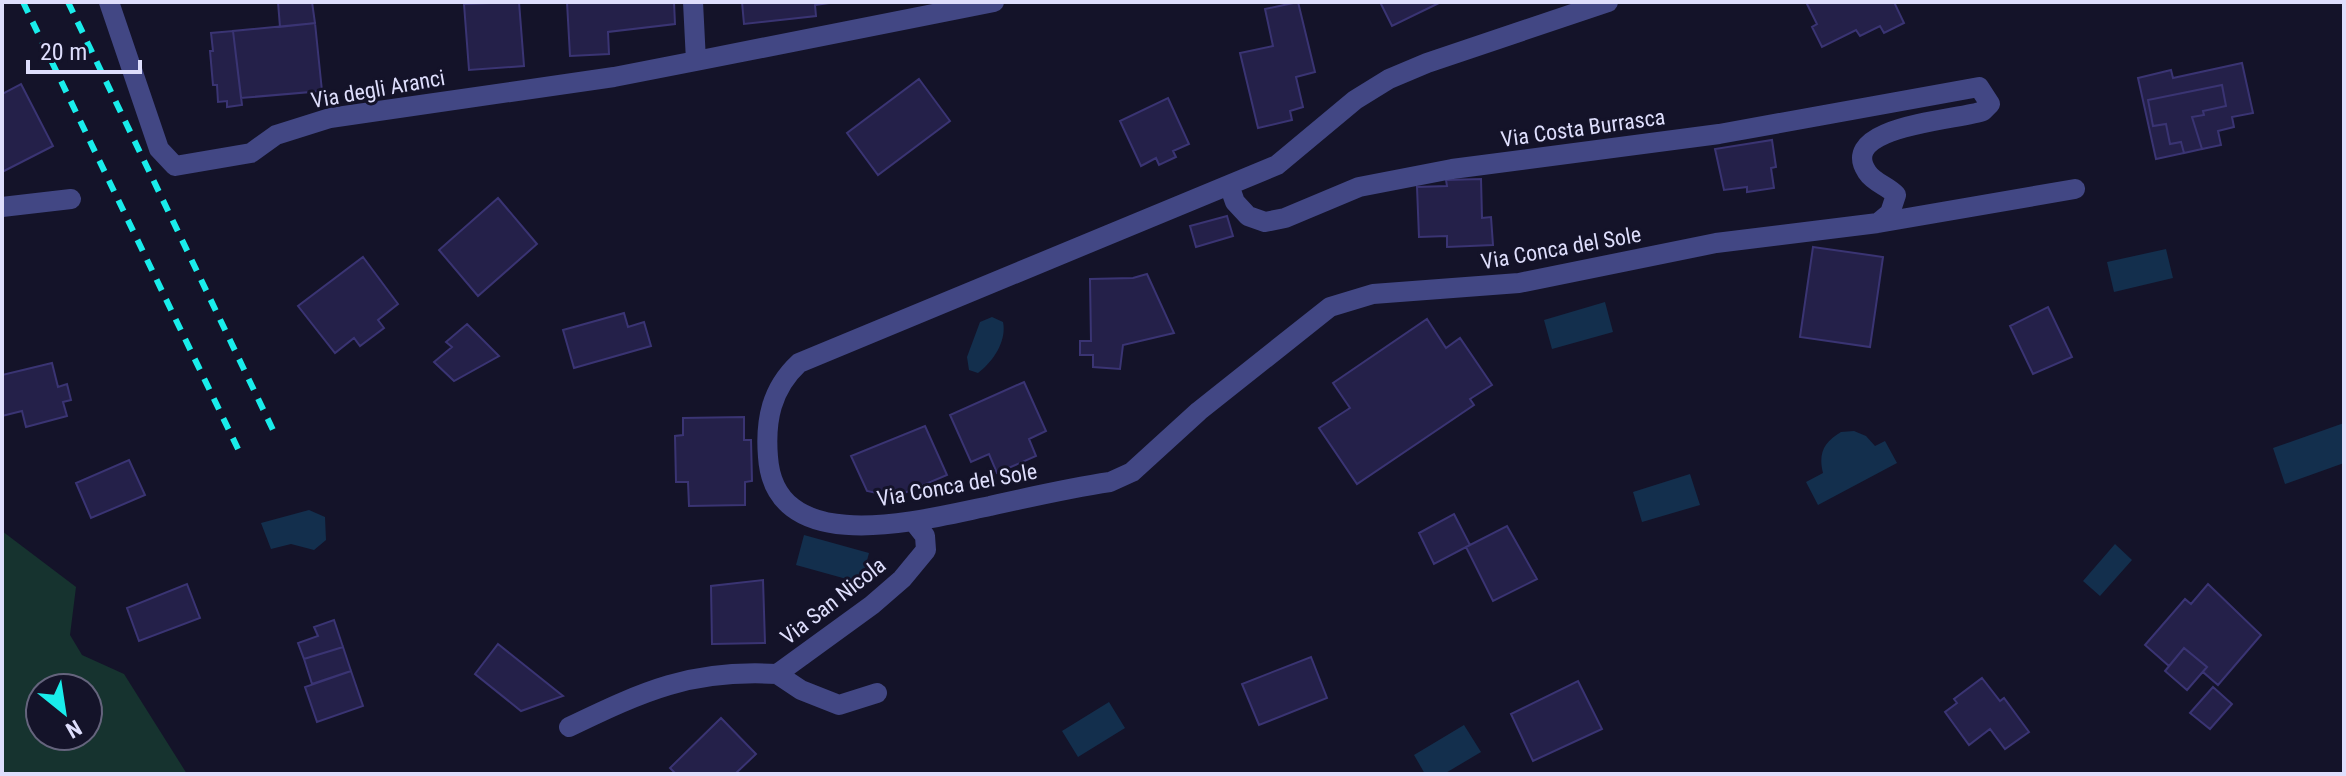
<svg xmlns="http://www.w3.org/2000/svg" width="2346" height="776" font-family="'Roboto Condensed',sans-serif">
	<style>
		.green { fill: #16332f; fill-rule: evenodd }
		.water { fill: #132f4d }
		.building { fill: #242049; stroke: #3a3473; stroke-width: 2 }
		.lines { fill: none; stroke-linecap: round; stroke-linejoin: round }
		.minor { stroke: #424784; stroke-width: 20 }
		.rail { stroke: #19edeb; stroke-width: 6; stroke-dasharray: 12 10; stroke-linecap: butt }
		.labels { text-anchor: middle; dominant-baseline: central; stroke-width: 6; stroke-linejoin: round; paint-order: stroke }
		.street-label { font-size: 22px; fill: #dedefc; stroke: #141329 }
	</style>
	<rect width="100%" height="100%" fill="#141329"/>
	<!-- green -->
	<path class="green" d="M2,531L76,587L70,635L82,655L124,674L187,774H2ZM40,688H88V736H40Z"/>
	<!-- water -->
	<path class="water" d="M2166,249L2173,278L2114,292L2107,262Z
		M1605,302L1613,332L1552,349L1544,320Z
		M992,317L1003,322C1007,341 993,362 978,373L969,370L967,357L980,322Z
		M2344,423V463L2285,484L2273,448Z
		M1854,431L1866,436L1875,446L1885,441L1897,463L1818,505L1806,482L1823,473C1818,453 1824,442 1841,432Z
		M1690,474L1700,505L1642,522L1633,492Z
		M309,510L325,517L326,540L314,550L291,544L271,549L261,523Z
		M804,535L869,553L861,583L796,565Z
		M2115,544L2132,560L2100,596L2083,581Z
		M1109,702L1125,728L1078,757L1062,731Z
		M1464,725L1481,752L1444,774H1425L1414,755Z"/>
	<!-- building -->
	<path class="building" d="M278,2H312L315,23L280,27Z
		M519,2L524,66L469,70L464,4Z
		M567,2H674L675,24L608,32L609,54L570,56Z
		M742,2H836L815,5L816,16L744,24Z
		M1298,2L1315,72L1296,77L1303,107L1290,111L1292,120L1258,128L1240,53L1273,46L1265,9Z
		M1380,2H1441L1392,26Z
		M1806,2H1894L1904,23L1884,33L1880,26L1860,36L1856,30L1822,47L1812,27L1817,24Z
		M315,23L322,91L241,98L233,31Z
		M233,31L242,105L227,107V101L218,102L217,85H213L210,51H213L211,33Z
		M2242,63L2253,113L2232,117L2234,127L2218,131L2221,145L2202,149L2192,117L2204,115L2203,111L2226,106L2222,85L2148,100L2153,126L2166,124L2170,144L2181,142L2184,153L2156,159L2138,78L2171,70L2173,78Z
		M919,79L950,121L878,175L847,133Z
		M21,84L53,146L2,172V94Z
		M2222,85L2226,106L2203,111L2204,115L2192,117L2202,149L2184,153L2181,142L2170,144L2166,124L2153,126L2148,100Z
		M1168,98L1189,144L1173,151L1176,157L1159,165L1156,158L1141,166L1120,121Z
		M1772,140L1776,167L1771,168L1774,188L1747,192V187L1724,190L1715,149Z
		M1481,179L1482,218L1491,217L1493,245L1447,247V236L1419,237L1417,187L1447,186L1446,180Z
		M498,198L537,244L478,296L439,250Z
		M1227,216L1233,236L1196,247L1190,226Z
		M1813,247L1883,257L1870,347L1800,337Z
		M363,257L398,304L378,320L384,328L360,346L354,338L335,353L298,306Z
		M1147,274L1174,333L1123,345L1120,369L1093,367V355H1080V341H1091L1090,279L1133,278Z
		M2048,307L2072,357L2033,374L2010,326Z
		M624,313L628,327L644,322L651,346L574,368L563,330Z
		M1427,319L1446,348L1460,338L1492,385L1470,399L1474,405L1357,484L1319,428L1350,408L1333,383Z
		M467,324L499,356L454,381L434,362L452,347L446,342Z
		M52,363L58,387L67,384L71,400L63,402L67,416L26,427L22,411L2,416V375Z
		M1024,382L1046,431L1029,439L1036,456L997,473L989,454L971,462L950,415Z
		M744,417V440H751L752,481L745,482V505L689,506L688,482H676L675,436L683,435V418Z
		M925,426L947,475L895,497L867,491L851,456Z
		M129,460L145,495L91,518L76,483Z
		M1454,514L1470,545L1434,564L1419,533Z
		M1507,526L1537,579L1493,601L1466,547Z
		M763,580L765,643L712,644L711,586Z
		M187,584L200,618L139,641L127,608Z
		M2208,584L2261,635L2218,685L2203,672L2207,667L2184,648L2169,666L2145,645L2185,599L2191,604Z
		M334,620L343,647L304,659L298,643L318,636L314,627Z
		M498,644L563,696L521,711L475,674Z
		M343,647L351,671L312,684L304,659Z
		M2184,648L2207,667L2187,690L2165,671Z
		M1311,657L1327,698L1259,725L1242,684Z
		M351,671L363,706L317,722L305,687Z
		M1982,678L2000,701L2004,698L2029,732L2005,749L1990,729L1969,745L1945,712L1957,703L1954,699Z
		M1578,681L1602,729L1533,761L1511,714Z
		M2213,687L2232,704L2210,729L2190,713Z
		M721,718L756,754L735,774H676L670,768Z"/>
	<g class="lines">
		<!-- minor -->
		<path class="minor" d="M109,2L159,149L175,166L251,153L276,135L330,118L614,77L696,61L693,2
			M1608,2L1427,63L1389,79L1355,100L1277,165L799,363C771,389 765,421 768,457C775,561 925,519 990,506C1030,497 1069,488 1110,482L1132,472L1199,411L1330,307L1373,294L1519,283L1716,243L1878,223L2075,189
			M696,61L994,2
			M1229,185L1235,202L1248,216L1265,222L1285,218L1359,187L1452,169L1719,134L1979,87L1990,104L1983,111C1961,120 1836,125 1867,172C1874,183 1888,186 1896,195L1890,213L1878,223
			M2,207L71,199
			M777,674L801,690L839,705L877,693
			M569,727C644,691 691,669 777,674L872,605L902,579L926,550L925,536L914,522"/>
		<!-- rail -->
		<path class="rail" d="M23,2L239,451
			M68,2L274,432"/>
	</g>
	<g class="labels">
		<!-- street labels -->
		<g class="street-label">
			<text transform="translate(378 89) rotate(-10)">Via degli Aranci</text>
			<text transform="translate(1583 128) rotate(-8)">Via Costa Burrasca</text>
			<text transform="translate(1561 248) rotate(-10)">Via Conca del Sole</text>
			<text transform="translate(957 485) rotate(-10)">Via Conca del Sole</text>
			<text transform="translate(833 601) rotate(-38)">Via San Nicola</text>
		</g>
	</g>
	<!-- border -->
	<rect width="2346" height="776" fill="none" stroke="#dedefc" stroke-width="8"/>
	<!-- north arrow -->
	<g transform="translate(64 712) rotate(150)"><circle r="38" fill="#141329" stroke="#65647d" stroke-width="2"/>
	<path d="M0-6L14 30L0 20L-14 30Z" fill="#19edeb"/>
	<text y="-12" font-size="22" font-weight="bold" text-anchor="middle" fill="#dedefc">N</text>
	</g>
	<!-- scale -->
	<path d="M28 60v12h112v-12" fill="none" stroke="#dedefc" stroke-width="4"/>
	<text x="40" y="60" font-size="24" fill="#dedefc" stroke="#141329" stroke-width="6" paint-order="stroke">20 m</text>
</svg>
